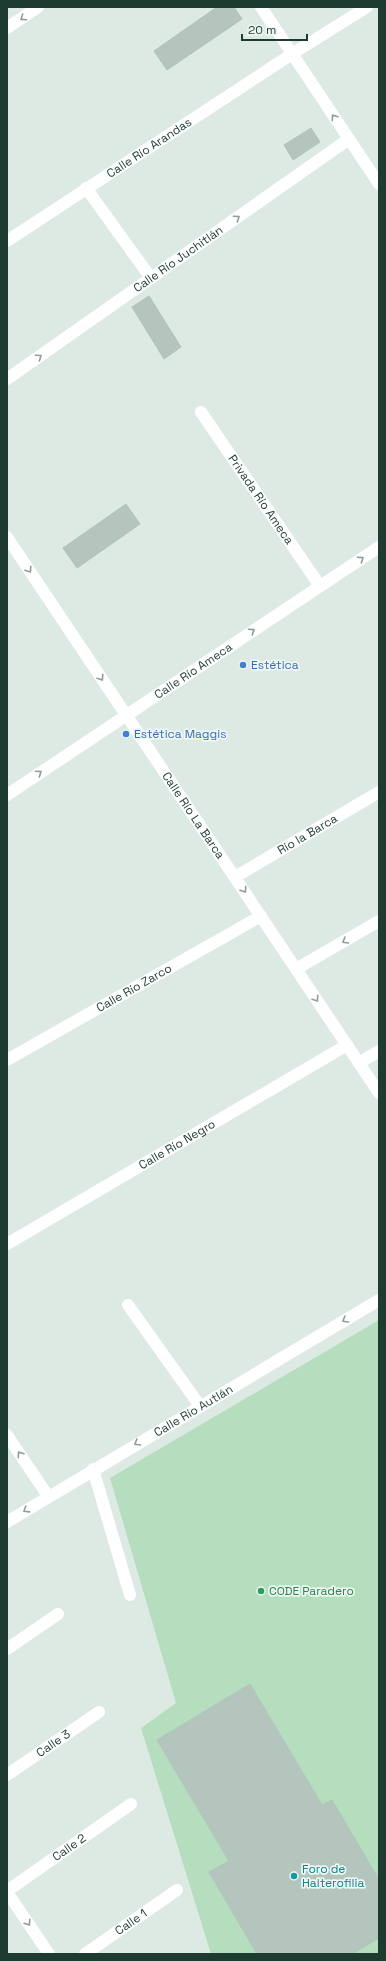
<svg xmlns="http://www.w3.org/2000/svg" width="386" height="1961" font-family="'Space Grotesk',sans-serif">
	<style>
		.green { fill: #b4debe }
		.building { fill: #b3c5bd; stroke: #b0c4bb }
		.lines { fill: none; stroke-linecap: round; stroke-linejoin: round }
		.pedestrian { stroke: #fff; stroke-width: 12 }
		.minor { stroke: #fff; stroke-width: 12 }
		.oneway { stroke: #8e9d98 }
		.shop-dot { fill: #3f7fe0; stroke: #eef7f2; stroke-width: 1.5 }
		.leisure-dot { fill: #2e9e5b; stroke: #eef7f2; stroke-width: 1.5 }
		.culture-dot { fill: #0f9aa8; stroke: #eef7f2; stroke-width: 1.5 }
		.labels { text-anchor: middle; dominant-baseline: central; stroke-width: 3.5; stroke-linejoin: round; paint-order: stroke }
		.street-label { font-size: 12px; fill: #1e3b32; stroke: #eef7f2 }
		.shop-label { font-size: 12px; fill: #366cbe; stroke: #eef7f2; text-anchor: start }
		.leisure-label { font-size: 12px; fill: #27864d; stroke: #eef7f2; text-anchor: start }
		.culture-label { font-size: 12px; fill: #0d838f; stroke: #eef7f2; text-anchor: start }
	</style>
	<rect width="100%" height="100%" fill="#ddeae4"/>
	<!-- green -->
	<path class="green" d="M379,1320V1954H211L141,1728L176,1703L110,1478Z"/>
	<!-- building -->
	<path class="building" d="M217,7H234L242,19L167,70L154,51Z
		M311,128L320,142L293,160L284,145Z
		M149,296L181,347L164,359L132,307Z
		M126,504L140,524L77,568L63,548Z
		M250,1684L322,1805L332,1800L379,1880V1938L352,1954H257L209,1872L229,1861L157,1740Z"/>
	<g class="lines">
		<!-- pedestrian -->
		<g class="pedestrian">
			<path d="M86,188L151,278"/>
			<path id="s1" d="M7,241L292,54"/>
		</g>
		<!-- minor -->
		<g class="minor">
			<path d="M261,7L379,184"/>
			<path d="M7,28L38,7"/>
			<path d="M292,54L367,7"/>
			<path id="s2" d="M7,379L349,139"/>
			<path id="s3" d="M201,412L320,586"/>
			<path id="s4" d="M7,537L379,1093"/>
			<path id="s5" d="M7,795L379,547"/>
			<path id="s6" d="M235,877L379,792"/>
			<path d="M296,969L379,921"/>
			<path id="s7" d="M7,1060L261,916"/>
			<path d="M359,1063L379,1051"/>
			<path id="s8" d="M7,1244L347,1045"/>
			<path d="M128,1305L200,1406"/>
			<path d="M7,1435L48,1496"/>
			<path d="M93,1469L130,1595"/>
			<path id="s9" d="M7,1522L379,1300"/>
			<path d="M7,1649L58,1614"/>
			<path id="s10" d="M7,1775L99,1712"/>
			<path id="s11" d="M7,1891L131,1804"/>
			<path d="M7,1892L49,1954"/>
			<path id="s12" d="M85,1954L177,1890"/>
		</g>
	</g>
	<!-- one-way arrows -->
	<defs><path id="oneway-chevron" d="M-2-3.5L2.5 0L-2 3.5" fill="none" stroke-width="1.6" stroke-linecap="round" stroke-linejoin="round"/></defs>
	<g class="oneway">
		<use href="#oneway-chevron" transform="translate(23 18) rotate(146)"/>
		<use href="#oneway-chevron" transform="translate(334 117) rotate(-124)"/>
		<use href="#oneway-chevron" transform="translate(237 218) rotate(-35)"/>
		<use href="#oneway-chevron" transform="translate(39 357) rotate(-35)"/>
		<use href="#oneway-chevron" transform="translate(361 559) rotate(-34)"/>
		<use href="#oneway-chevron" transform="translate(29 570) rotate(56)"/>
		<use href="#oneway-chevron" transform="translate(252 631) rotate(-34)"/>
		<use href="#oneway-chevron" transform="translate(101 678) rotate(56)"/>
		<use href="#oneway-chevron" transform="translate(39 773) rotate(-34)"/>
		<use href="#oneway-chevron" transform="translate(244 890) rotate(56)"/>
		<use href="#oneway-chevron" transform="translate(345 941) rotate(150)"/>
		<use href="#oneway-chevron" transform="translate(316 999) rotate(56)"/>
		<use href="#oneway-chevron" transform="translate(345 1320) rotate(149)"/>
		<use href="#oneway-chevron" transform="translate(137 1443) rotate(149)"/>
		<use href="#oneway-chevron" transform="translate(20 1454) rotate(-124)"/>
		<use href="#oneway-chevron" transform="translate(26 1510) rotate(148)"/>
		<use href="#oneway-chevron" transform="translate(28 1923) rotate(56)"/>
	</g>
	<!-- markers -->
	<g class="shop-dot">
		<circle cx="243" cy="665" r="4"/>
		<circle cx="126" cy="734" r="4"/>
	</g>
	<circle class="leisure-dot" cx="261" cy="1591" r="4"/>
	<circle class="culture-dot" cx="294" cy="1876" r="4"/>
	<g class="labels">
		<!-- street labels -->
		<g class="street-label">
			<text stroke="none"><textPath href="#s1" startOffset="170">Calle Río Arandas</textPath></text>
			<text stroke="none"><textPath href="#s2" startOffset="209">Calle Río Juchitlán</textPath></text>
			<text stroke="none"><textPath href="#s3" startOffset="106">Privada Río Ameca</textPath></text>
			<text stroke="none"><textPath href="#s5" startOffset="224">Calle Río Ameca</textPath></text>
			<text stroke="none"><textPath href="#s4" startOffset="335">Calle Río La Barca</textPath></text>
			<text stroke="none"><textPath href="#s6" startOffset="84">Río la Barca</textPath></text>
			<text stroke="none"><textPath href="#s7" startOffset="146">Calle Río Zarco</textPath></text>
			<text stroke="none"><textPath href="#s8" startOffset="197">Calle Río Negro</textPath></text>
			<text stroke="none"><textPath href="#s9" startOffset="217">Calle Río Autlán</textPath></text>
			<text stroke="none"><textPath href="#s10" startOffset="56">Calle 3</textPath></text>
			<text stroke="none"><textPath href="#s11" startOffset="76">Calle 2</textPath></text>
			<text stroke="none"><textPath href="#s12" startOffset="56">Calle 1</textPath></text>
		</g>
		<!-- shop labels -->
		<g class="shop-label">
			<text x="251" y="665">Estética</text>
			<text x="134" y="734">Estética Maggis</text>
		</g>
		<!-- leisure labels -->
		<g class="leisure-label">
			<text x="269" y="1591">CODE Paradero</text>
		</g>
		<!-- culture labels -->
		<g class="culture-label">
			<text x="302" y="1869">Foro de<tspan x="302" dy="14">Halterofilia</tspan></text>
		</g>
	</g>
	<!-- border -->
	<rect width="386" height="1961" fill="none" stroke="#1e3b32" stroke-width="16"/>
	<!-- scale -->
	<path d="M242 34v6h65v-6" fill="none" stroke="#1e3b32" stroke-width="2"/>
	<text x="248" y="34" font-size="12" fill="#1e3b32" stroke="#eef7f2" stroke-width="3" paint-order="stroke">20 m</text>
</svg>
